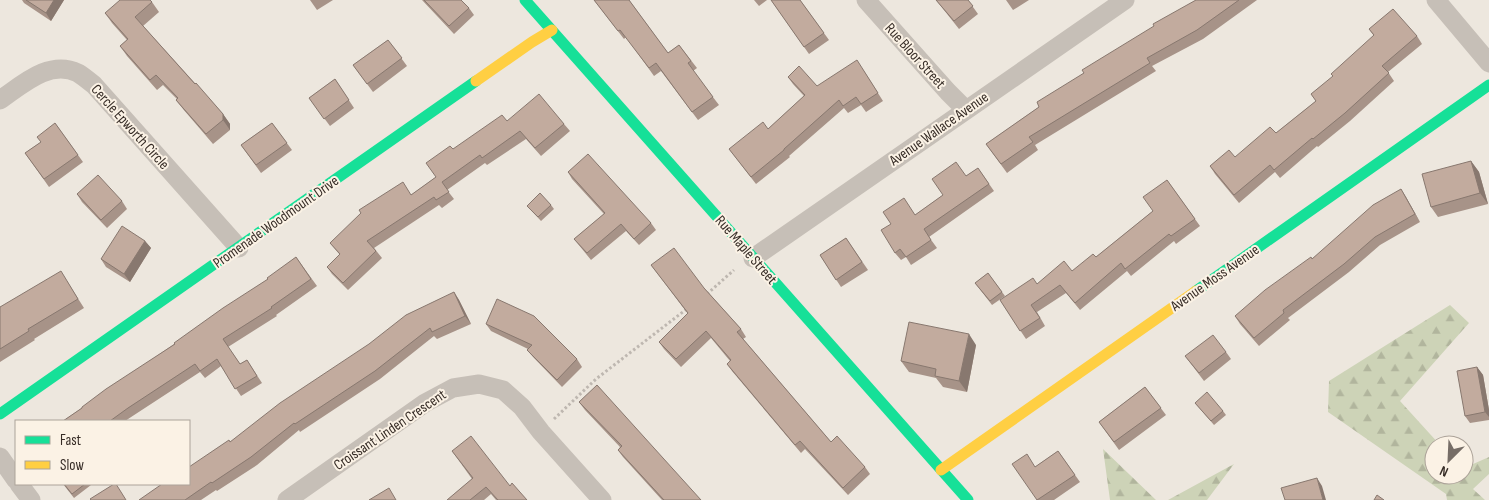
<svg xmlns="http://www.w3.org/2000/svg" width="1489" height="500" font-family="'Sofia Sans Condensed',sans-serif">
	<style>
		.forest { fill: url(#forest-firs) }
		.lines { fill: none; stroke-linecap: round; stroke-linejoin: round }
		.path { stroke: #beb7b0; stroke-width: 3; stroke-dasharray: 2.5 2.5; stroke-linecap: butt }
		.street { stroke: #c6bfb7; stroke-width: 19 }
		.fast { stroke: #16e098; stroke-width: 11 }
		.slow { stroke: #ffcf43; stroke-width: 11 }
		.wall { fill: #a79388 }
		.shaded-wall { fill: #88786f }
		.building { fill: #c2ab9e; stroke: #88786f }
		.labels { text-anchor: middle; dominant-baseline: central; stroke-width: 4; stroke-linejoin: round; paint-order: stroke }
		.street-label { font-size: 15px; fill: #362c26; stroke: #fbf2e5 }
	</style>
	<defs>
		<pattern id="forest-firs" width="22" height="20" patternUnits="userSpaceOnUse" patternTransform="scale(1.25)"><rect width="22" height="20" fill="#cdd3b7"/><path d="M5 1l3.5 6h-7zM16 11l3.5 6h-7z" fill="#b1b59d"/></pattern>
	</defs>
	<rect width="100%" height="100%" fill="#ede7de"/>
	<!-- forest -->
	<path class="forest" d="M1450,305L1469,323L1400,401L1440,445H1434V475H1464V468L1489,457V474L1473,489L1485,500H1447L1446,494L1328,412L1329,381Z
		M1103,449L1156,500H1110Z
		M1234,464L1207,500H1168Z"/>
	<g class="lines">
		<!-- path -->
		<path class="path" d="M707,294L734,270
			M554,419L596,379L688,308"/>
		<!-- street -->
		<path class="street" d="M866,0L948,92L966,110
			M1436,0L1489,63
			M0,100C22,85 49,59 78,73C83,76 89,81 94,85L239,248
			M753,258L1125,0
			M0,457L16,480
			M19,484L31,500
			M287,500L425,403L453,388L479,384L503,390L522,407L541,432L602,500"/>
		<!-- fast -->
		<path class="fast" d="M525,0L968,500
			M1196,291L1489,85
			M0,414L476,81"/>
		<!-- slow -->
		<path class="slow" d="M476,81L532,42L552,30
			M941,470L1196,291"/>
	</g>
	<!-- wall -->
	<path class="wall" d="M22,0H64L51,21L24,3Z
		M310,0H333L317,10Z
		M422,0H461L469,8L474,15L454,34Z
		M594,0H629L668,53L679,45L697,68L693,71L719,105L698,120L661,71L654,76L626,37L624,39Z
		M754,0H767L759,6Z
		M771,0H800L829,40L809,54Z
		M936,0H968L978,14L959,29Z
		M1006,0H1029L1013,10Z
		M1196,0H1257L1203,39L1152,66L1156,71L1035,145L1038,150L1007,173L986,144L1039,107L1084,73Z
		M152,2L159,12L143,26L223,114L230,124V130L213,144L183,109L176,100L177,99L163,85L157,90L127,56L120,46L127,40L112,23L105,13Z
		M1369,29L1417,36L1422,44L1388,72L1394,81L1350,121L1318,147L1317,146L1280,178L1275,172L1239,203L1215,174L1210,166L1235,157L1276,133L1316,101L1311,94L1333,77L1374,36Z
		M388,40L407,66L373,92L353,65Z
		M862,68L883,101L866,112L861,105L848,113L844,108L789,156L790,157L756,184L729,149L768,129L804,96L793,84L788,77L817,86Z
		M335,79L354,108L330,126L309,98Z
		M507,121L564,124L570,131L541,156L526,139L487,165L485,163L447,190L454,199L442,208L439,205L374,248L382,258L348,290L332,274L327,267L340,255L330,243L411,195L436,177L453,149Z
		M55,123L83,162L49,187L25,153L41,142Z
		M272,123L292,150L261,173L241,145Z
		M1471,161L1479,172L1488,204L1438,217L1431,207Z
		M978,168L994,191L929,237L937,248L911,265L906,257L901,260L895,253L915,215L943,195L966,176Z
		M568,172L651,223L656,230L639,245L626,231L591,260L574,239L604,214L572,179Z
		M1167,180L1200,226L1176,244L1174,241L1131,276L1127,271L1080,310L1066,293L1037,312L1045,326L1026,339L1000,300L1037,284L1072,271L1096,257L1153,211Z
		M1401,189L1420,222L1380,245L1349,272L1288,318L1290,320L1259,346L1240,324L1235,316L1312,259Z
		M77,194L122,201L127,209L107,228L82,202Z
		M551,205L554,209L541,221L527,206Z
		M846,238L868,270L841,287L820,255Z
		M145,241L151,248L130,282L106,267L101,259Z
		M296,257L317,286L276,315L277,316L228,347L240,364L247,360L262,383L241,396L221,366L205,378L200,372L125,421H63L268,279Z
		M651,265L704,288L741,329L746,337L743,339L831,442L865,467L870,474L848,495L805,449L801,453L732,371L727,364L730,361L711,338L681,367L664,349L659,342L688,314Z
		M988,273L1005,296L992,305L975,283Z
		M67,281L84,308L34,339L35,340L0,362V307Z
		M454,292L459,300L471,324L437,339L434,336L380,379L300,432L299,430L257,465L217,491L216,490L201,500H139L189,484L230,442Z
		M486,324L577,359L582,367L562,387L533,357L527,350L528,349L491,331Z
		M976,345L967,392L943,387L936,378L909,372L901,361Z
		M1226,352L1231,359L1204,381L1185,356Z
		M1477,367L1483,375L1489,410V420L1470,423L1465,416Z
		M1145,387L1166,415L1119,450L1099,422Z
		M579,402L701,500H662L623,457L618,450L620,447L585,410Z
		M1195,403L1223,411L1226,415L1214,425Z
		M452,451L510,486L527,500H496L491,494L484,500H447L472,479Z
		M1058,451L1080,482L1054,500H1037L1035,467Z
		M63,484H90L91,485L74,498Z"/>
	<!-- shaded-wall -->
	<path class="shaded-wall" d="M54,0H64L51,21L46,13Z
		M223,114L230,124V130L223,120Z
		M1471,161L1479,172L1488,204L1480,193Z
		M1401,189L1406,197L1420,222L1415,214Z
		M145,241L151,248L130,282L124,274Z
		M454,292L459,300L471,324L465,316Z
		M969,334L976,345L967,392L959,381Z
		M1477,367L1483,375L1489,410V417L1485,412Z
		M1317,478L1322,486L1326,500H1323Z"/>
	<!-- building -->
	<path class="building" d="M26,0H54L46,13Z
		M120,0H150L152,2L135,17L195,84L196,83L223,114V120L206,134L176,100L178,98L156,75L150,80L120,46L128,39L105,13Z
		M424,0H461L469,8L449,26Z
		M594,0H629L668,53L679,45L691,61L688,63L713,97L692,112L656,63L649,68L620,30L618,31Z
		M771,0H800L824,33L804,47Z
		M936,0H968L973,6L954,21Z
		M1196,0H1239L1197,30L1147,58L1150,63L1029,137L1033,142L1001,164L986,144L1039,107L1037,102L1084,73L1082,70L1154,26L1153,24Z
		M1393,9L1417,36L1382,66L1389,73L1345,113L1313,139L1312,138L1274,170L1270,165L1234,195L1210,166L1229,150L1235,157L1270,127L1276,133L1316,101L1311,94L1333,76L1331,74L1374,35L1369,29Z
		M388,40L402,58L367,84L353,65Z
		M857,60L878,93L861,104L856,97L843,106L839,100L784,149V150L751,177L729,149L763,122L768,129L805,95L788,77L799,66L817,86Z
		M335,79L349,100L324,119L309,98Z
		M539,94L564,124L535,148L520,131L482,158L480,155L442,182L449,192L436,200L434,197L367,241L376,251L343,283L327,267L340,254L330,243L361,213L359,210L403,182L411,195L436,177L426,163L450,146L453,149L502,115L507,121Z
		M55,123L78,155L44,179L25,153L41,142L37,137Z
		M272,123L287,143L256,165L241,145Z
		M588,154L651,223L634,239L621,224L587,253L574,239L605,213L568,172Z
		M1471,161L1480,193L1431,207L1422,174Z
		M956,162L966,176L978,168L989,184L924,229L931,240L906,257L900,249L895,253L881,230L891,224L883,212L904,198L915,215L943,195L932,179Z
		M98,175L122,201L101,220L77,194Z
		M1167,180L1195,219L1171,236L1169,234L1125,269L1121,263L1075,303L1060,285L1031,305L1040,318L1020,331L1000,300L1033,278L1037,284L1064,261L1072,271L1093,254L1096,257L1153,211L1143,197Z
		M1401,189L1415,214L1375,237L1344,264L1283,310L1284,313L1254,338L1235,316L1265,290L1311,257L1312,259L1373,205Z
		M540,193L551,205L538,217L527,206Z
		M122,226L145,241L124,274L101,259Z
		M846,238L862,262L836,280L820,255Z
		M674,248L704,288L741,329L737,332L831,442L837,436L865,467L843,488L800,441L795,445L727,364L731,360L706,331L676,359L659,342L688,313L651,265Z
		M296,257L311,279L271,307L272,308L223,339L240,364L247,360L257,376L235,389L217,359L200,371L195,364L128,408L110,421H63L82,408V407L106,389L175,344L174,343L223,308L268,279L267,278Z
		M61,271L78,299L28,329L29,331L0,349V307Z
		M988,273L1002,292L990,301L975,283Z
		M454,292L465,316L432,332L430,328L375,371L295,424L294,423L251,457L212,483L211,482L185,500H139L162,484H189V467L229,440L230,442L280,403L369,344L406,315Z
		M497,299L534,316L577,359L557,380L527,350L532,345L486,324Z
		M909,322L969,334L959,381L935,376L936,369L901,361Z
		M1213,335L1226,352L1199,373L1185,356Z
		M1477,367L1485,412L1465,416L1457,371Z
		M597,385L701,500H664L618,450L622,446L579,402Z
		M1145,387L1161,408L1114,442L1099,422Z
		M1207,392L1223,411L1211,421L1195,403Z
		M471,436L510,486L512,483L527,500H498L486,487L470,500H447L473,478L452,451Z
		M1058,451L1075,475L1037,500L1012,464L1027,454L1035,467Z
		M1317,478L1323,500H1285L1281,488Z
		M64,484H85L72,494Z
		M114,484H116L126,500H91L90,499Z
		M389,488L396,500H369Z
		M1377,495L1384,500H1374Z"/>
	<g class="labels">
		<!-- street labels -->
		<g class="street-label">
			<text transform="translate(915 56) rotate(48)">Rue Bloor Street</text>
			<text transform="translate(130 127) rotate(48)">Cercle Epworth Circle</text>
			<text transform="translate(939 129) rotate(-35)">Avenue Wallace Avenue</text>
			<text transform="translate(276 222) rotate(-35)">Promenade Woodmount Drive</text>
			<text transform="translate(746 250) rotate(49)">Rue Maple Street</text>
			<text transform="translate(1215 278) rotate(-35)">Avenue Moss Avenue</text>
			<text transform="translate(390 430) rotate(-34)">Croissant Linden Crescent</text>
		</g>
	</g>
	<!-- legend -->
	<rect x="15" y="420" width="175" height="65" fill="#fbf2e5" stroke="#aca399"/>
	<rect x="25" y="436" width="25" height="8" fill="#16e098" stroke="#aca399"/>
	<text x="60" y="445" font-size="15" fill="#362c26">Fast</text>
	<rect x="25" y="461" width="25" height="8" fill="#ffcf43" stroke="#aca399"/>
	<text x="60" y="470" font-size="15" fill="#362c26">Slow</text>
	<!-- north arrow -->
	<g transform="translate(1449 460) rotate(204)"><circle r="24" fill="#fbf2e5" stroke="#aca399"/>
	<path d="M0-4L9 19L0 12L-9 19Z" fill="#766d66"/>
	<text y="-8" font-size="14" font-weight="bold" text-anchor="middle" fill="#362c26">N</text>
	</g>
</svg>
